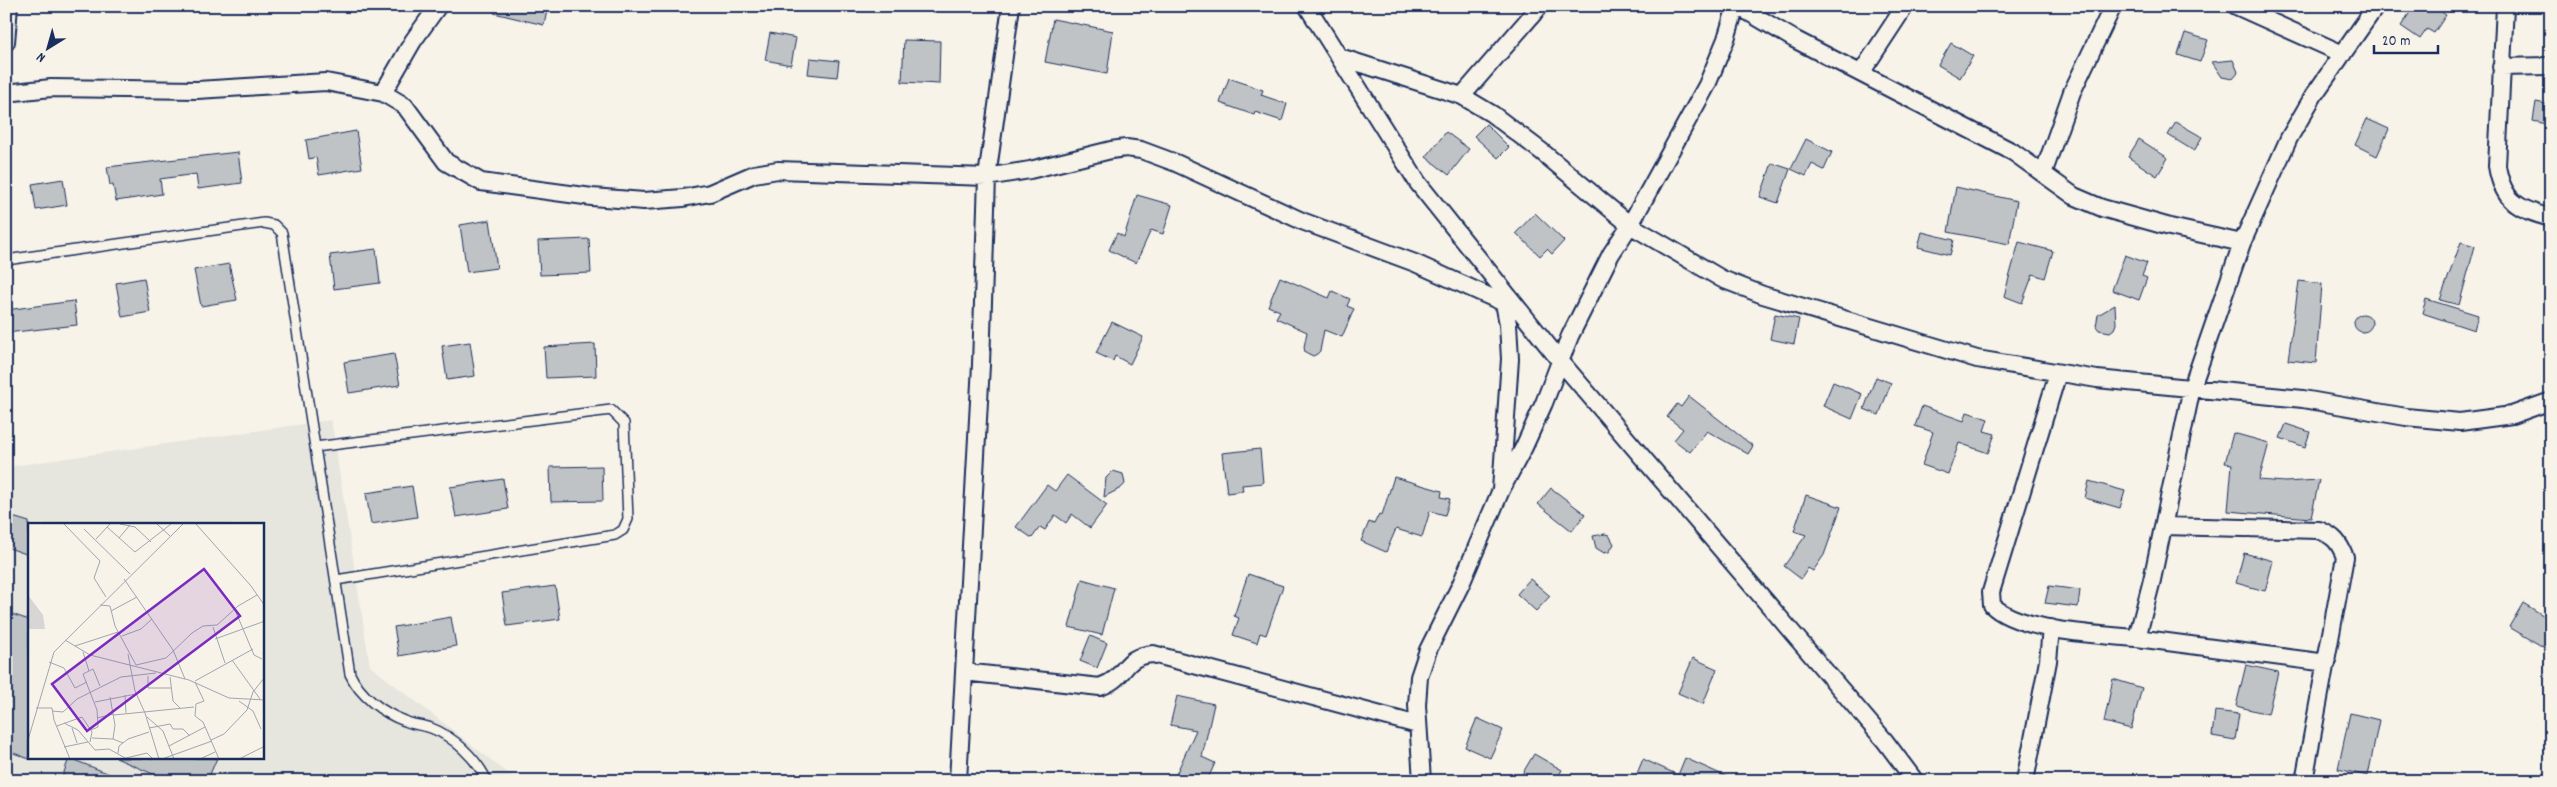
<svg xmlns="http://www.w3.org/2000/svg" width="2557" height="787" font-family="Dekko,sans-serif">
	<style>
		.built { fill: #e6e5de; fill-rule: evenodd }
		.building { fill: #c0c3c5; stroke: #1b2f5e }
		.lines { fill: none; stroke-linecap: round; stroke-linejoin: round }
		.lane-casing { stroke: #1b2f5e; stroke-width: 12 }
		.street-casing { stroke: #1b2f5e; stroke-width: 20 }
		.lane { stroke: #f7f3e8; stroke-width: 9 }
		.street { stroke: #f7f3e8; stroke-width: 16 }
		.inset-road { fill: none; stroke: #9fa5b1; stroke-width: 1 }
		.view { fill: #7b2cbf; fill-opacity: 0.15; stroke: #7b2cbf; stroke-width: 2.5 }
		.inset-edge { fill: none; stroke: #1b2f5e; stroke-width: 2.5 }
	</style>
	<rect width="100%" height="100%" fill="#f7f3e8"/>
	<filter id="ink" filterUnits="userSpaceOnUse"><feTurbulence type="fractalNoise" baseFrequency=".02" numOctaves="2"/><feDisplacementMap in="SourceGraphic" scale="10" xChannelSelector="R" yChannelSelector="G"/><feConvolveMatrix kernelMatrix="1 2 1 2 8 2 1 2 1" color-interpolation-filters="sRGB"/></filter>
	<g filter="url(#ink)">
		<!-- built -->
		<path class="built" d="M331,420L370,666L518,781H6V467ZM29,524H262V758H29Z"/>
		<!-- building -->
		<path class="building" d="M495,6H548L544,25L494,13Z
			M2414,6H2433L2446,15L2434,33L2427,29L2420,39L2401,26Z
			M1053,19L1113,31L1107,74L1045,62Z
			M770,33L796,38L791,65L765,60Z
			M2185,33L2208,40L2200,62L2178,55Z
			M904,40L940,41L939,84L902,82Z
			M1951,43L1973,56L1960,78L1938,65Z
			M810,58L839,61L837,77L808,74Z
			M2233,60L2238,72L2232,79L2222,77L2212,62Z
			M1229,78L1263,90L1261,95L1287,104L1282,121L1255,112L1254,115L1220,103Z
			M2536,102L2551,105V125L2533,121Z
			M2367,119L2389,129L2377,156L2355,145Z
			M2176,122L2202,137L2194,151L2168,135Z
			M1486,124L1509,147L1498,158L1474,136Z
			M356,131L362,168L319,175L316,157L309,159L306,140Z
			M1446,132L1469,149L1449,175L1426,157Z
			M1806,139L1832,152L1824,170L1812,164L1806,176L1791,169Z
			M2139,139L2168,158L2157,176L2128,157Z
			M238,152L242,183L198,189L196,174L160,179L162,194L116,201L113,185H110L107,167Z
			M1772,163L1790,169L1778,203L1760,197Z
			M63,179L67,205L36,210L32,184Z
			M1956,187L2017,201L2009,244L1948,232Z
			M1137,195L1172,205L1163,234L1151,230L1136,263L1109,250L1117,233L1124,237Z
			M1535,213L1564,241L1552,254L1547,249L1540,256L1516,233Z
			M490,220L497,268L467,272L460,225Z
			M1922,232L1954,240L1950,255L1918,247Z
			M589,239L591,273L540,275L538,241Z
			M2019,242L2053,251L2045,278L2033,274L2022,303L2004,296Z
			M2461,242L2475,246L2459,305L2440,300Z
			M376,249L380,283L334,289L330,255Z
			M2125,255L2147,263L2142,276L2147,278L2139,300L2112,290Z
			M229,264L237,300L201,306L194,270Z
			M1280,277L1329,298L1332,291L1350,299L1347,306L1354,309L1342,337L1324,330L1320,351L1317,354L1313,356L1305,352L1304,347L1307,332L1276,318L1280,311L1268,306Z
			M144,278L150,312L122,317L116,283Z
			M2299,281L2322,284L2316,363L2288,360Z
			M2426,299L2478,315L2474,330L2422,313Z
			M74,301L77,325L6,333V310Z
			M2115,305L2116,324L2114,329L2110,332L2099,330L2096,326L2098,315Z
			M1775,314L1799,319L1794,344L1770,339Z
			M2354 323a9 9 0 1 1 18 0a9 9 0 1 1-18 0Z
			M1112,322L1143,337L1130,364L1115,356L1113,361L1096,353Z
			M470,342L475,376L447,380L442,346Z
			M595,344L596,376L546,378L544,347Z
			M394,354L400,385L349,393L344,362Z
			M1876,377L1891,383L1879,415L1864,409Z
			M1833,382L1862,394L1852,419L1823,406Z
			M1689,396L1753,446L1748,454L1707,431L1690,452L1674,440L1683,429L1667,417L1677,404L1681,407Z
			M1922,406L1964,421L1967,412L1988,419L1984,431L1995,434L1988,453L1959,443L1948,474L1922,465L1933,432L1915,426Z
			M2286,424L2310,432L2305,447L2280,438Z
			M2233,433L2269,443L2259,480L2285,482L2319,480L2311,518L2228,511L2232,464L2225,463Z
			M1260,449L1263,483L1242,485L1243,491L1227,493L1222,453Z
			M602,466L603,501L551,502L550,467Z
			M1113,471L1123,474L1125,484L1121,488L1104,497L1106,478Z
			M1067,475L1107,505L1090,528L1072,514L1066,523L1055,515L1045,530L1040,527L1032,538L1016,527L1047,485L1055,491Z
			M1394,477L1442,491L1441,497L1450,499L1445,515L1430,511L1422,537L1396,529L1386,552L1361,541L1369,522L1374,524L1379,514L1382,515Z
			M503,479L508,509L456,517L450,487Z
			M2089,481L2125,491L2120,508L2085,498Z
			M412,486L417,517L371,524L366,493Z
			M1551,488L1585,514L1572,531L1538,504Z
			M1806,495L1841,507L1824,555L1813,571L1808,568L1801,579L1784,566L1806,535L1794,531Z
			M6,515L29,522V555L6,547Z
			M1605,534L1609,535L1614,544L1609,552L1604,553L1596,548L1593,536Z
			M2244,553L2273,561L2265,591L2236,583Z
			M1248,574L1283,586L1266,635L1260,633L1257,643L1233,635L1239,618L1234,616Z
			M1082,579L1114,588L1102,635L1069,627Z
			M1530,579L1550,596L1536,611L1517,594Z
			M555,586L560,619L507,626L502,593Z
			M2049,586L2080,590L2078,607L2045,603Z
			M2523,603L2551,620V637L2545,648L2509,627Z
			M6,612L29,620V759L6,750Z
			M451,617L456,646L399,656L394,627Z
			M1090,636L1107,643L1097,668L1080,661Z
			M1693,658L1717,669L1703,704L1678,693Z
			M2246,665L2278,672L2268,714L2236,706Z
			M2113,679L2142,688L2131,729L2104,722Z
			M1177,696L1214,704L1202,757L1215,763L1207,781H1173L1196,730L1170,725Z
			M2215,711L2239,714L2235,740L2212,736Z
			M2350,713L2379,720L2368,776L2338,769Z
			M1477,718L1503,730L1490,758L1465,747Z
			M1534,754L1562,770L1555,781H1518Z
			M69,758L125,780V781H61Z
			M116,758H217L207,781H169Z
			M1685,758L1736,781H1634L1643,759L1678,775Z"/>
		<g class="lines">
			<defs>
				<path id="lane" d="M6,260L264,223L274,225L282,233L350,674C360,696 383,713 405,721C413,725 423,725 431,728C453,736 477,759 487,781
					M315,447L611,410L624,423L628,519L623,530L615,535L336,580"/>
				<path id="street" d="M1307,6L1418,183L1561,362L1885,741L1915,781
					M1738,6L1794,39L2013,152L2074,196L2102,208L2170,227L2242,243
					M2236,6L2343,54
					M2505,6L2497,166C2503,202 2518,209 2551,218
					M6,42L9,6
					M1340,57L1462,96L1492,114L1541,151L1630,225L1722,279L1763,295L1977,359L2097,379L2303,399L2406,417L2460,422L2512,415L2551,401
					M2501,67L2551,66
					M1861,73L1905,6
					M6,93L51,88L197,90L326,82L383,93L405,106L446,162L481,182L592,197L644,201L683,198L710,193L754,174L778,170L987,177L1030,170L1111,150L1126,148L1141,150L1176,163L1302,221L1415,263L1504,303
					M383,93L413,41L438,6
					M1462,96L1540,6
					M2043,174L2072,92L2113,6
					M2058,373L1991,592L1992,605C2017,631 2100,635 2137,638L2152,580L2192,387L2242,243L2289,138L2314,95L2376,6
					M1501,490L1524,447L1544,403L1570,336L1611,254L1630,225L1707,85L1726,39L1736,6
					M2163,526L2319,530C2334,536 2339,542 2345,557L2304,781
					M2137,638L2327,663
					M964,672L1100,687C1130,676 1120,657 1153,654L1418,725
					M958,781L981,365L987,177L1011,6
					M1422,781L1417,705L1419,677L1428,650L1461,584L1501,490L1510,359L1508,324L1502,292
					M2025,781L2048,661L2051,628"/>
			</defs>
			<!-- lane casing -->
			<use href="#lane" class="lane-casing"/>
			<!-- street casing -->
			<use href="#street" class="street-casing"/>
			<!-- lane -->
			<use href="#lane" class="lane"/>
			<!-- street -->
			<use href="#street" class="street"/>
		</g>
	</g>
	<!-- overview -->
	<g transform="translate(28 523)">
		<rect width="236" height="236" fill="#f7f3e8"/>
		<path d="M0,72L15,92L17,106H0Z" fill="#d7d6d4"/>
		<path class="inset-road" d="M36,1L72,38L66,55L78,74M92,1L107,4L123,19M129,1L142,13M168,1L223,63L237,83M79,4L107,29L143,1M56,6L102,51M91,15L102,2M68,16L82,1M96,56L145,127L157,156M72,82L82,83L87,103L108,142M207,87L226,132L234,136M83,88L109,74M185,104L197,140M94,113L113,106L124,96M187,116L237,98M37,117L62,132L161,157L201,175L237,177M47,123L90,109M55,129L61,148M100,131L107,168L117,190L131,236M204,137L232,176M21,139L36,145L47,165L59,159M108,142L138,135L164,110L175,103L189,102L210,83L229,72M120,153V165H143M142,154L145,178L152,185M167,158L225,126M167,159L176,178L168,181L167,193L175,199L191,236M97,172L98,190M82,174L87,202L85,216L95,220M211,178L225,188L233,206M67,179L108,171M8,185H24L26,197L42,236M24,188L35,189L49,176L93,154L128,150M86,192L166,184M119,194L135,208L146,236M69,195L86,191M36,200L50,207L67,227L81,226L99,236M29,203L54,194L64,209L62,219M44,205L49,220M121,205L142,201L145,206H155L162,213M63,207L70,204L69,187L55,151L65,146L72,163M64,215L85,216M0,217L26,129L155,1M183,217L196,211L219,187L225,169L237,154M141,223L177,204M36,224L60,219M90,230L91,223L100,216L121,209M98,235L119,230L125,236M134,236L184,218M172,236L187,229M211,236L237,223"/>
		<path class="view" d="M176,46L212,93L59,208L24,161Z"/>
		<rect width="236" height="236" class="inset-edge"/>
	</g>
	<!-- margin -->
	<rect width="2557" height="787" fill="none" stroke="#f7f3e8" stroke-width="25"/>
	<rect x="12" y="12" width="2532" height="762" fill="none" stroke="#1b2f5e" stroke-width="2" filter="url(#ink)"/>
	<!-- north arrow -->
	<g transform="translate(48 48) rotate(217)" stroke="#f7f3e8" stroke-width="4" paint-order="stroke">
	<path d="M0-4L9 19L0 12L-9 19Z" fill="#1b2f5e"/>
	<text y="-8" font-size="14" font-weight="bold" text-anchor="middle" fill="#1b2f5e">N</text>
	</g>
	<!-- scale -->
	<path d="M2374 45v8h64v-8" fill="none" stroke="#1b2f5e" stroke-width="2.5"/>
	<text x="2382" y="45" font-size="15" fill="#1b2f5e" stroke="#f7f3e8" stroke-width="4" paint-order="stroke">20 m</text>
</svg>
